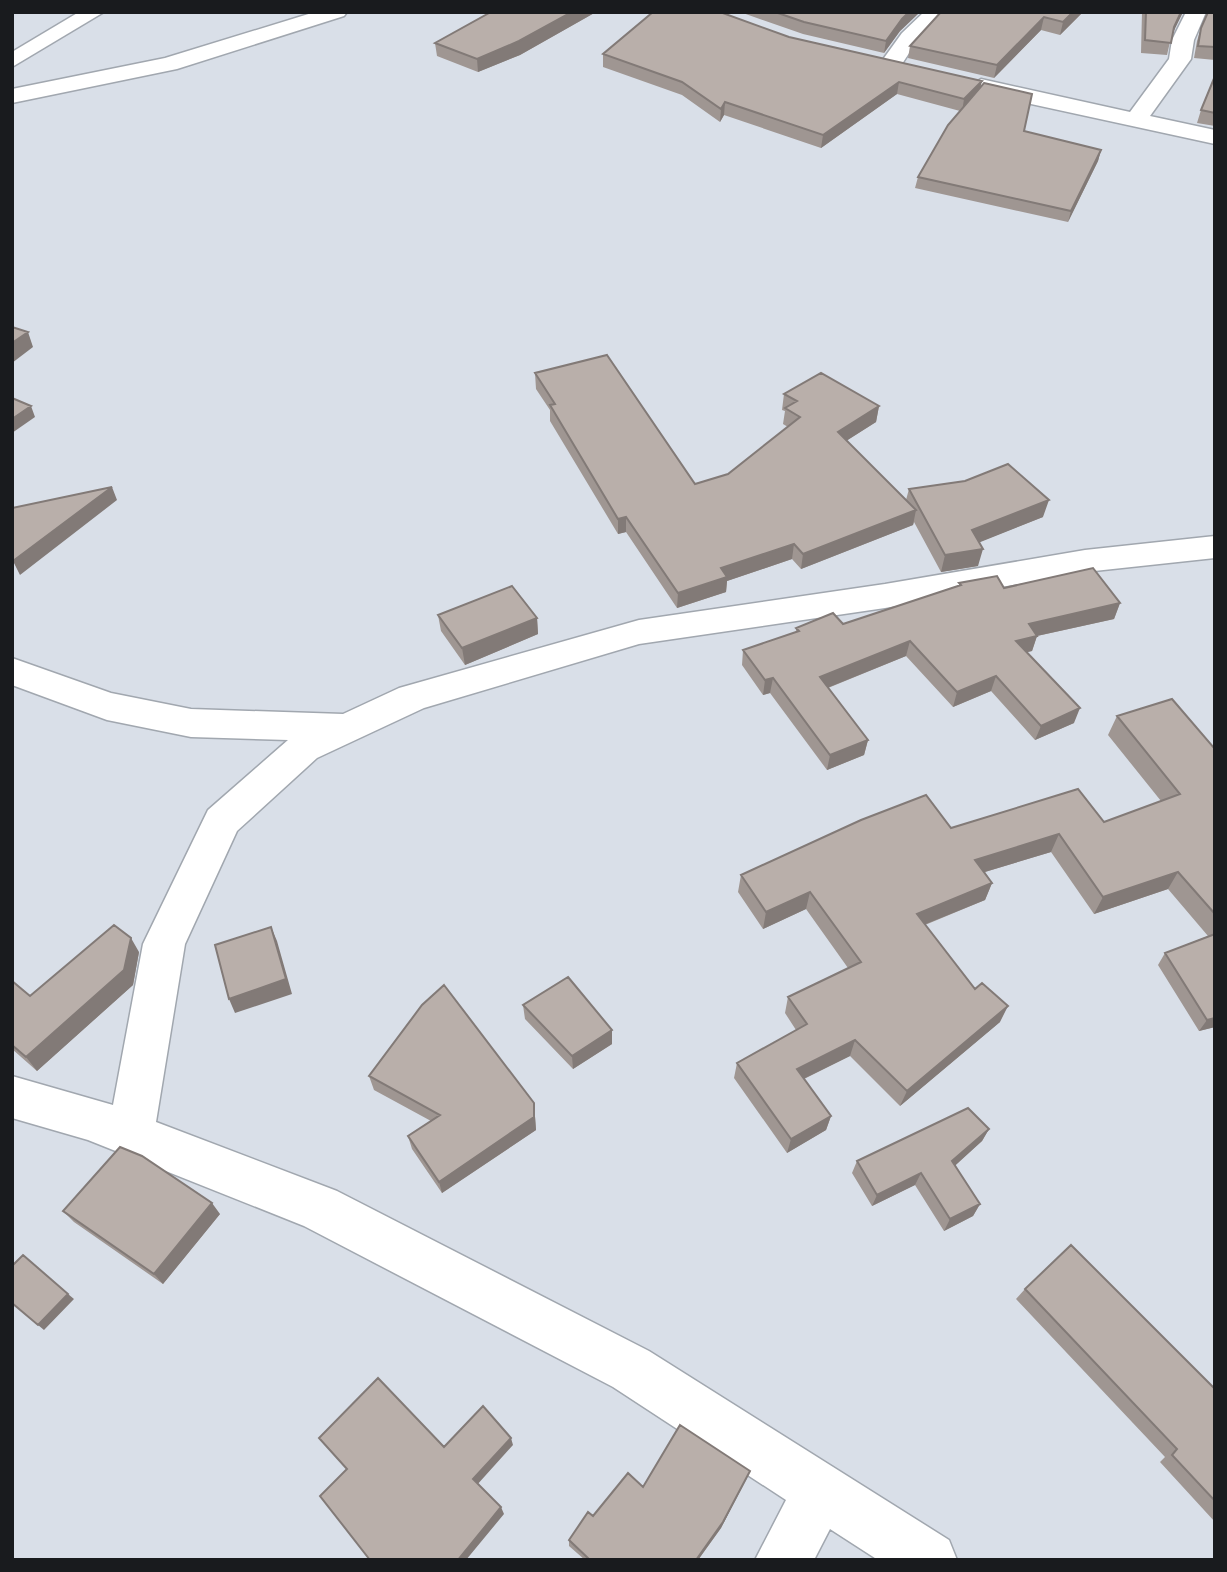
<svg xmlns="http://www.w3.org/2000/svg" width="1227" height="1572" font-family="Signika,sans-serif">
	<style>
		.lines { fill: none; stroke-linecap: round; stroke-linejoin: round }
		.minor-casing { stroke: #a1a7af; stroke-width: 3 }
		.trunk-casing { stroke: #a1a7af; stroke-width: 3 }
		.minor { fill: #fff; fill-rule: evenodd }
		.trunk { fill: #fff; fill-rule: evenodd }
		.wall { fill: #9f9692 }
		.shaded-wall { fill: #827a77 }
		.building { fill: #b9afaa; stroke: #827a77; stroke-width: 2 }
	</style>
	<rect width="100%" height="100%" fill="#d9dfe8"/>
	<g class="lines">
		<defs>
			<path id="minor" d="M315,12H347L344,16L177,69L12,103V89L165,58Z
				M924,12H946L917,41L898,70H882L879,65L902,33Z
				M1186,12H1206L1194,40L1191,59L1150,116L1215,130V144L981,93L970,86L981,79L1130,112L1169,59L1172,40Z
				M1215,536V558L1085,572L885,608L639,644L424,708L317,758L237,831L185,944L156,1122L337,1191L649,1351L949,1540L957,1560H878L830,1529L814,1560H755L786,1500L613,1387L304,1226L88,1140L12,1118V1076L113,1105L143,944L208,810L288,740L191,737L107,720L12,685V658L111,693L191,709L343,714L399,688L639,620L885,584L1085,550Z"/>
			<path id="trunk" d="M79,12H104L12,67V52Z"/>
		</defs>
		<!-- minor casing -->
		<use href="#minor" class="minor-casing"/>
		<!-- trunk casing -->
		<use href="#trunk" class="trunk-casing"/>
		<!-- minor -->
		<use href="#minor" class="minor"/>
		<!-- trunk -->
		<use href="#trunk" class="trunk"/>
	</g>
	<!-- wall -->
	<path class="wall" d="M485,12H596L520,55L478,72L437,56L435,43L488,14Z
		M740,12H920L900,31L884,53L803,34Z
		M941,12H1083L1060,35L1041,30L994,78L908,58L910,46Z
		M1142,12H1183L1172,33L1167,55L1141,53Z
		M1215,12V60L1194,58L1197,41L1201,28Z
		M789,37L981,87L1024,131L1101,150L1098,161L1068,222L915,188L918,177L960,111L897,94L821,148L724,115L720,122L682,95L603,67V54Z
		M1215,76V126L1197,123L1201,110Z
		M535,373L695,484L728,474L788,427L783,424L785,411L782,410L784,394L879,406L876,422L846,441L906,500L909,489L1043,517L979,542L978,566L941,572L914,522L913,525L801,569L792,559L727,581L726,592L677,608L626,532L618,534L550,421V410L536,389Z
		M959,583L1120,603L1114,619L1037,636L1032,651L1027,652L1074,723L1035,740L991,691L953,707L906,656L828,688L868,740L864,755L827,770L770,693L763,695L742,665L743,650L796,633V628L843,624L959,586Z
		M438,615L537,618L538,634L465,665L441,631Z
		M1117,716L1215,749V1027L1199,1031L1158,965L1165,953L1208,936L1168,889L1094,914L1051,852L985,872L992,883L985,900L925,925L1000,1022L900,1106L850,1056L804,1079L831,1116L826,1130L787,1153L734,1078L737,1063L796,1030L785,1013L788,997L848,968L806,909L763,929L738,892L741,875L951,828L1104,822L1161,801L1108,735Z
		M139,952L133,985L37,1071L12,1049V981L30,996Z
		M523,1005L612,1030V1044L573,1069L525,1019Z
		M369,1076L534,1103L536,1130L442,1193L412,1149L408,1136L431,1121L374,1090Z
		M989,1129L982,1141L955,1165L980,1204L973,1216L944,1231L915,1185L872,1206L852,1173L857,1161Z
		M63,1211L220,1214L163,1284L74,1222Z
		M1025,1289L1215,1389V1522L1160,1462L1165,1457L1016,1299Z
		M747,1478L721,1528L698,1560H585L569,1546V1540L593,1516L643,1487Z"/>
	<!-- shaded-wall -->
	<path class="shaded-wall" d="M572,12H596L520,55L478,72L477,59Z
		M909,12H920L900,31L884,53L886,41L902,19Z
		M1073,12H1083L1060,35L1063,22Z
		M1181,12H1183L1170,39L1174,27Z
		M1044,17L1041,30L994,78L997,65Z
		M982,81L979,93L962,112L964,99Z
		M899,82L897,94L821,148L823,135Z
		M725,102L724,115L720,122L721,109Z
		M1101,150L1098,161L1068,222L1071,211Z
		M28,332L33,347L12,363V343Z
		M31,406L35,417L12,433V419Z
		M879,406L876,422L835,448L838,432Z
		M112,487L117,500L20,575L13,561Z
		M1049,500L1043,517L968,547L972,530Z
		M916,510L913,525L801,569L803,554Z
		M626,517V532L618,534V519Z
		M794,544L792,559L727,581L726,592L677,608L678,593L721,568Z
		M983,549L978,566L941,572L945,555Z
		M1120,603L1114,619L1032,637L1037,636L1032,651L1011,656L1016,641L1029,624Z
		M537,618L538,634L465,665L462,648Z
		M910,641L906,656L817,692L820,677Z
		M996,676L991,691L953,707L957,692Z
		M773,678L770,693L763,695L765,680Z
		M1080,708L1074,723L1035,740L1041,726Z
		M868,740L864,755L827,770L830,755Z
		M1059,834L1051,852L968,877L975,860Z
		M1178,872L1168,889L1094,914L1103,897Z
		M992,883L985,900L911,930L917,914Z
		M810,892L806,909L763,929L766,912Z
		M271,927L277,941L292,994L235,1013L229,999Z
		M131,938L139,952L133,985L37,1071L26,1057Z
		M1008,1006L1000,1022L900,1106L907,1091Z
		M1215,1018V1027L1199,1031L1207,1020Z
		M612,1030V1044L573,1069L572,1056Z
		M855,1040L850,1056L793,1084L797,1069Z
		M534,1103L536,1130L442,1193L439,1182Z
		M831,1116L826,1130L787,1153L791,1139Z
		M989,1129L982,1141L946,1174L952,1161Z
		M921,1173L915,1185L872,1206L877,1195Z
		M212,1203L220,1214L163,1284L154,1274Z
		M980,1204L973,1216L944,1231L950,1219Z
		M68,1294L74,1299L44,1330L38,1325Z
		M511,1438L513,1445L476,1486L473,1479Z
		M750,1471L721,1528L698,1560H696Z
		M501,1507L504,1514L466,1560H458Z"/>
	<!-- building -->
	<path class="building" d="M491,12H572L519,41L477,59L435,43Z
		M653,12H720L789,37L982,81L964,99L899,82L823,135L725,102L721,109L682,82L603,54Z
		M775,12H909L902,19L886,41L804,22Z
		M941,12H1073L1063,22L1044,17L997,65L910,46Z
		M1146,12H1181L1174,27L1171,43L1145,40Z
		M1208,12H1215V47L1198,46L1201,28Z
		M1215,76V113L1201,110Z
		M984,83L1032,94L1024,131L1101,150L1071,211L918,177L948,125Z
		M12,327L28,332L12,343Z
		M607,355L695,484L728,474L800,417L785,408L797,401L784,394L821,373L879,406L838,432L916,510L803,554L794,544L721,568L727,577L678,593L626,517L618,519L550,405L555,404L535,373Z
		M12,398L31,406L12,419Z
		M1008,464L1049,500L972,530L983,549L945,555L909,489L965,481Z
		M112,487L13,561L12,508Z
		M1093,568L1120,603L1029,624L1037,636L1016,641L1080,708L1041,726L996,676L957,692L910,641L820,677L868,740L830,755L773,678L765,680L743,650L799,631L796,628L833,613L843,624L961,585L959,583L997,576L1004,588Z
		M512,586L537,618L462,648L438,615Z
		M1172,699L1215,749V914L1178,872L1103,897L1059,834L975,860L992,883L917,914L975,989L982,983L1008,1006L907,1091L855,1040L797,1069L831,1116L791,1139L737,1063L807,1024L788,997L861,962L810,892L766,912L741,875L861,820L926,795L951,828L1078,789L1104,822L1180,794L1117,716Z
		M114,925L131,938L124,970L26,1057L12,1045V981L30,996Z
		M271,927L286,979L229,999L215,945Z
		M1215,934V1018L1207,1020L1165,953Z
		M568,977L612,1030L572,1056L523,1005Z
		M444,985L534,1103V1117L439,1182L408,1136L440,1115L369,1076L422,1005Z
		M968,1108L989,1129L952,1161L980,1204L950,1219L921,1173L877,1195L857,1161Z
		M120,1147L142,1156L212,1203L154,1274L63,1211Z
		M1071,1245L1215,1389V1501L1172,1455L1177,1449L1025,1289Z
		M23,1255L68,1294L38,1325L12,1303V1266Z
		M378,1378L444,1447L483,1406L511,1438L473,1479L501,1507L458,1560H370L320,1496L347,1469L319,1438Z
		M680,1425L750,1471L723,1522L696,1560H590L569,1540L588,1512L593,1516L628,1473L643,1487Z"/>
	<!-- border -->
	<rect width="1227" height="1572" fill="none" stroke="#191b1e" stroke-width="28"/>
</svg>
